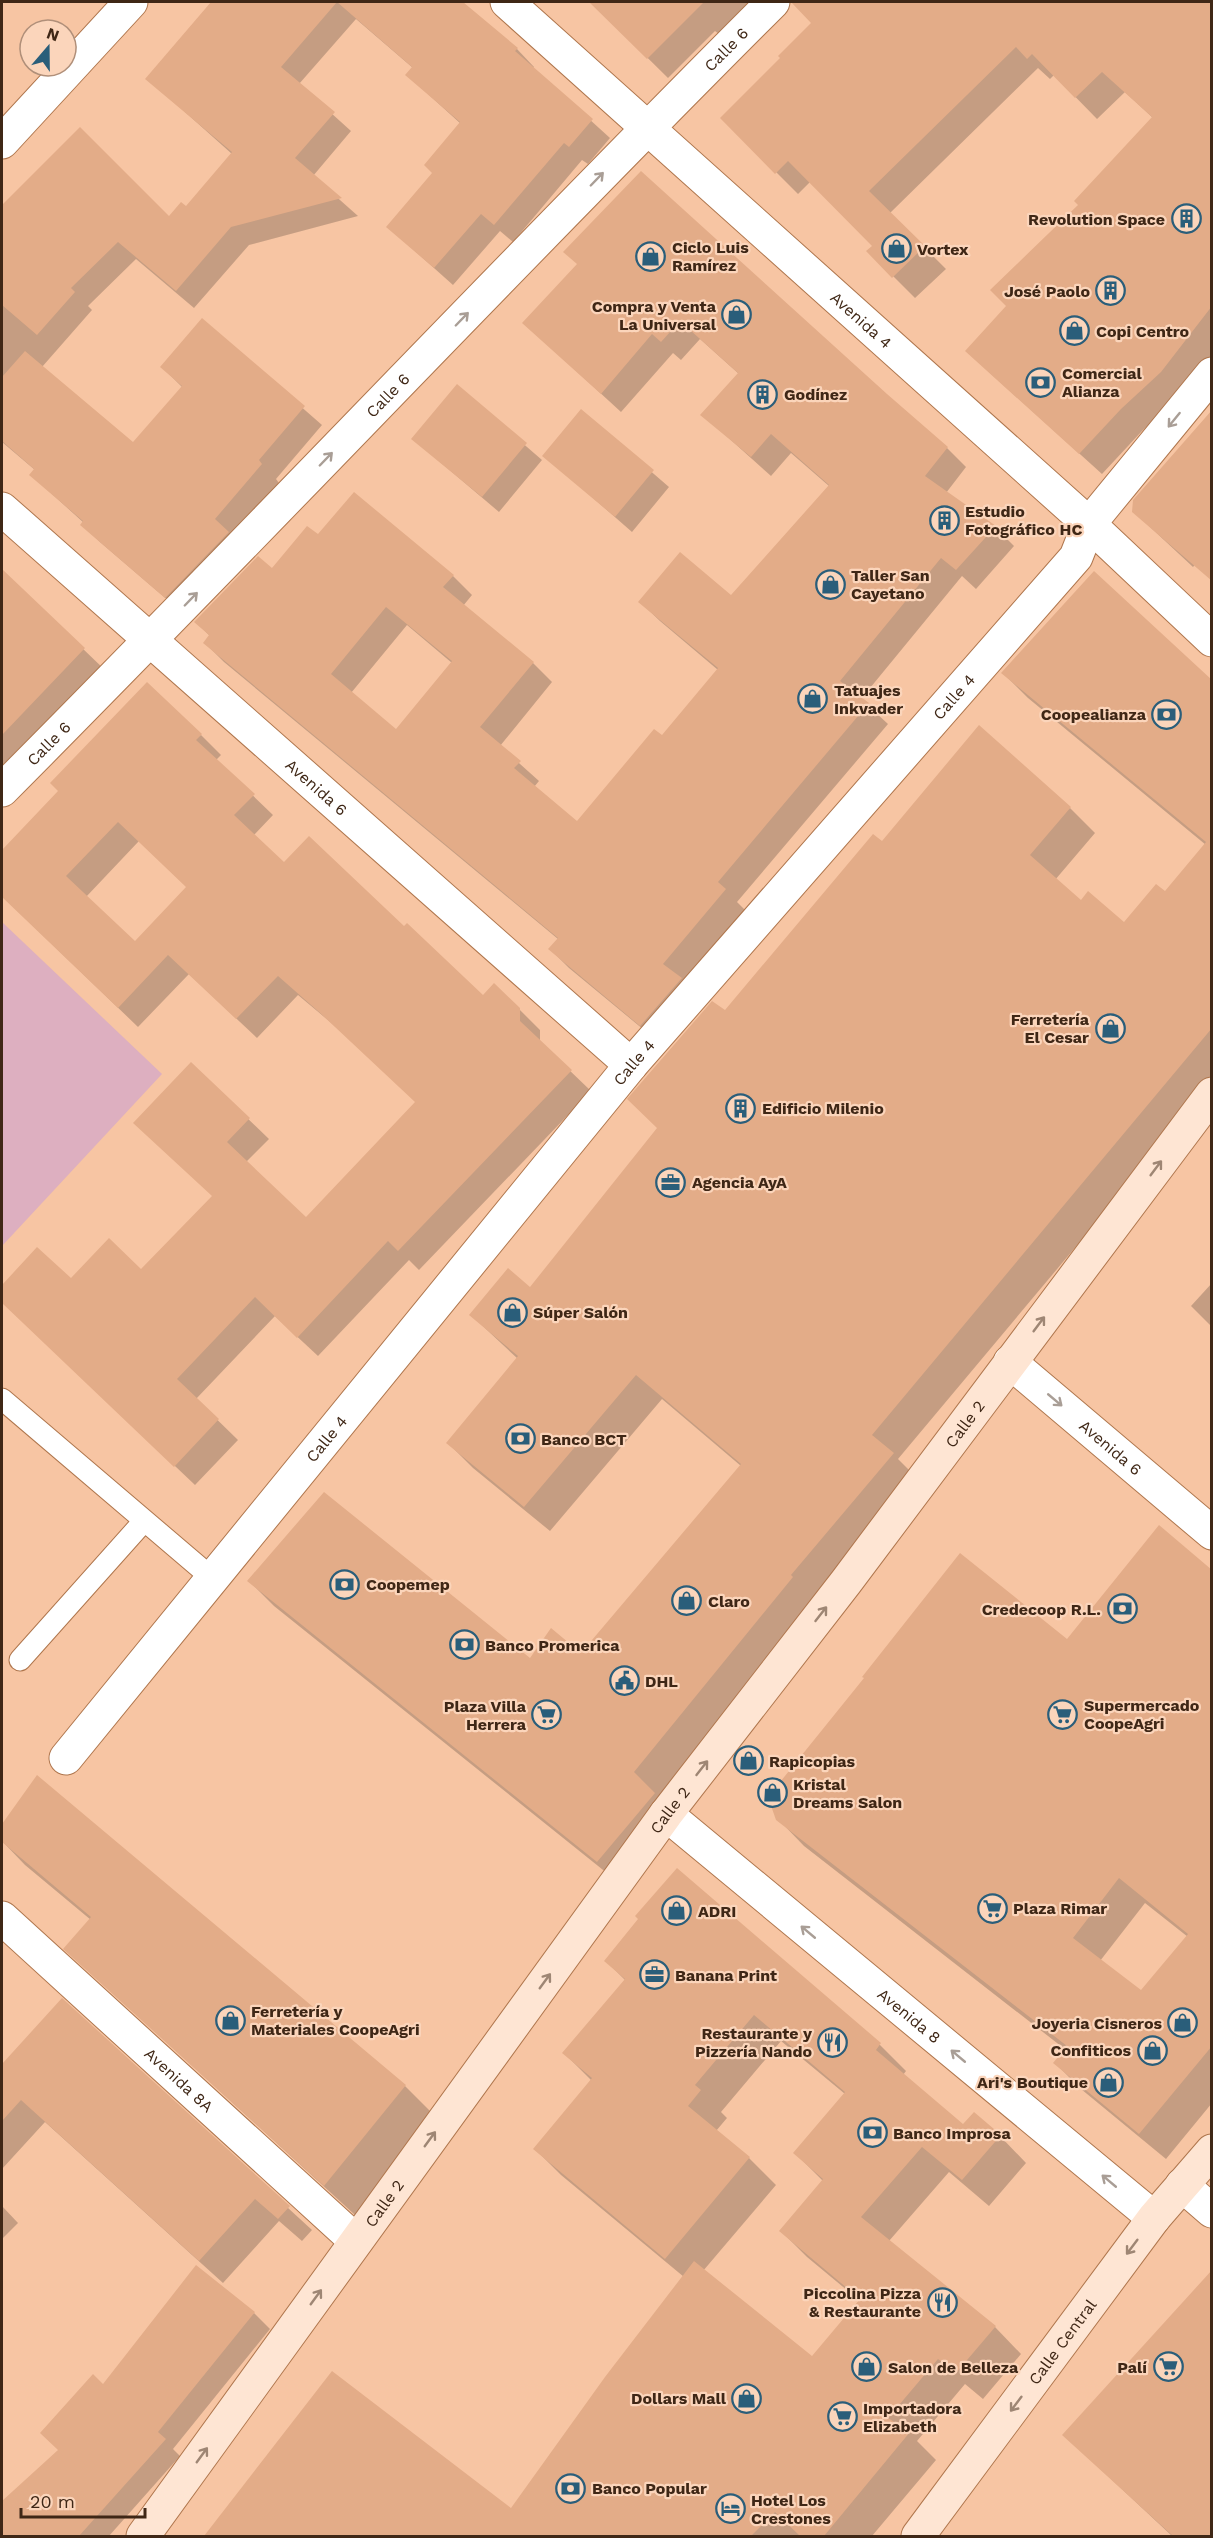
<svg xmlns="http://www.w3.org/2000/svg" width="1213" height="2538" font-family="'Work Sans',sans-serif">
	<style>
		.green { fill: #ddafc0 }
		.shadow { fill: #0003; fill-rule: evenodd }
		.building { fill: #e3ac88; fill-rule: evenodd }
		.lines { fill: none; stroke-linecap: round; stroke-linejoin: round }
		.lane-casing { stroke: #af764d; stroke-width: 23 }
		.street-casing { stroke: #af764d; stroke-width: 35 }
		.secondary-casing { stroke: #af764d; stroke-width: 35 }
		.lane { stroke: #fff; stroke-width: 21 }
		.street { stroke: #fff; stroke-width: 33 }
		.secondary { stroke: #fee5d3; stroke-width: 33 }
		.oneway { stroke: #a99e96 }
		.oneway2 { stroke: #9e8674 }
		.labels { text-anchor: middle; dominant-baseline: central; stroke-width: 4.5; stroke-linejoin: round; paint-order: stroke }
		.street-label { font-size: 16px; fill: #3f2716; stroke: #fbd5bb }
		.poi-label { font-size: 16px; font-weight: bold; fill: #3f2716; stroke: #fbd5bb; text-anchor: start }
	</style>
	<rect width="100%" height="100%" fill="#f7c5a3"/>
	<!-- green -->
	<path class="green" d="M2,922L162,1074L2,1246Z"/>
	<!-- shadow -->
	<path class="shadow" d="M212,2H449L468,17L517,49L534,67L533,68L610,138L588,164L582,160L513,242L500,231L453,285L388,227L434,173L461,124L407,75L413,68L356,19L299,84L351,131L313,176L358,216L249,245L194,308L136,259L88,306L92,310L42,367L133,444L183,388L162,367L202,320L322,425L276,479L279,483L233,537L184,614L100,542L82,525L84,523L31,475L35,470L2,442V207L80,129L169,219L186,208L232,154L147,78Z
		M591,2H751L719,34L715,31L668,78Z
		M806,2H1212V356L1182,394L1142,431L1102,474L989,372L1008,306L1080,205L1153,118L1125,92L1097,119L1054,75L1050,79L1038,68L890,213L946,269L915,298L868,251L874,246L810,182L798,194L722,118L782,58L813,23L799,9Z
		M578,265L947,448L966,467L946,493L995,527L1014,546L976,589L962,576L861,699L888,724L737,902L745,910L684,982L661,1044L569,968L550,949L558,939L224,662L205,643L210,636L196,622L318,536L453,576L472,595L463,606L533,663L552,682L500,746L539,781L534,787L577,823L662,737L718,670L660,621L640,602L731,597L829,486L791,453L771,476L702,414L739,374L700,339L681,360L673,353L621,412L524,323ZM407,625L452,663L396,731L351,693Z
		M457,386L542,460L499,512L413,439Z
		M581,411L669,487L632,532L544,455Z
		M1134,512L1212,545L1193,567Z
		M2,571L106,671L2,794Z
		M1003,673L1212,682V1084L898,1459L918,1479L623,1886L274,1606L249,1581L530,1660L582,1655L741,1466L662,1399L550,1531L473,1468L448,1443L518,1359L471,1315L531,1289L658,1128L725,1012L882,843L1070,808L1095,833L1055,880L1081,902L1125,924L1165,894L1206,845L1028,698Z
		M201,735L221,755L216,760L273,815L253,836L284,865L404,929L483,997L519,1009L540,1030V1042L591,1091L419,1270L409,1260L318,1356L275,1316L196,1399L238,1440L195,1485L2,1302V1287L37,1249L71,1280L141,1271L213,1197L191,1064L269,1139L246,1162L306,1219L417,1102L341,1031L298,995L257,1038L189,974L138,1027L2,896V852L60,791ZM139,841L187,887L135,943L86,897Z
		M1212,1283V1327L1191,1306Z
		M1212,1572V2103L1166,2159L1081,2089L1055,2063L1066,2050L804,1846L778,1819L1068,1642ZM1145,1903L1188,1937L1142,1992L1100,1961Z
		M37,1778L405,2086L435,2116L355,2215L65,1949L91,1920L25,1865L2,1841V1827Z
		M606,1961L880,2045L906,2071L903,2075L963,2126L1000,2136L1026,2163L989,2206L949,2172L889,2241L995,2327L1021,2354L983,2399L965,2384L917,2441L936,2460L872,2536H206L332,2373L512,2511L684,2277L561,2175L535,2149L592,2081L564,2053L625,1980ZM781,2041L845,2094L795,2153L823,2181L781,2231L807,2257L860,2301L812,2359L703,2271L776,2185L749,2158L716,2131L727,2118L721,2112Z
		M62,2000L312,2230L302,2241L279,2221L223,2283L45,2122L2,2169V2066Z
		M2,2206L18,2223L2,2239Z
		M1212,2301V2536H1172L1064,2435Z
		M254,2313L270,2329L173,2449L180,2456L109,2536H2V2503L59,2450L103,2386Z"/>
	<!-- building -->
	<path class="building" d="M211,2H463L518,48L515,51L593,119L569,147L564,143L494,225L481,214L434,268L386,227L432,173L424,165L460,122L405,75L412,67L337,2L281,67L335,112L295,158L342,198L231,227L176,291L118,242L71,288L75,292L37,335L2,305V205L80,127L169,216L181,202L186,206L232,152L145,79Z
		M589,2H704L647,59Z
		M791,2H1212V306L1161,372L1121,409L1079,454L965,351L1006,306L990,290L1078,205L1074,201L1152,117L1102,72L1075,98L1032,54L1027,59L1016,47L869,191L925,246L892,278L866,251L872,246L788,161L775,174L720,118L780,58L778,56L811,23Z
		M641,171L887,394L948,447L925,476L996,526L956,570L941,558L840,681L869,703L718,882L726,889L663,964L682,978L640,1026L548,949L558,938L203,643L209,635L194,622L258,556L272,568L307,526L318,534L354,492L454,575L443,587L534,662L480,727L521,761L514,768L577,821L654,729L662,735L718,668L638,602L680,552L731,595L829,485L771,434L751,457L700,415L738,373L680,321L661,342L652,334L601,394L522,323L577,264L563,252ZM386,607L452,661L396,729L331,674Z
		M202,318L305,406L259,460L262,464L215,519L229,532L165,598L80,525L83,521L29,475L34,469L2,441V377L25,351L133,442L182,386L160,367Z
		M457,384L527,443L482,497L411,439Z
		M581,409L654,470L615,517L542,456Z
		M1212,410V581L1132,512L1133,500Z
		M2,569L85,648L2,735Z
		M1094,571L1212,680V1028L872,1435L894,1453L791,1575L793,1577L634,1772L655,1793L597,1862L247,1581L324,1492L530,1658L551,1628L581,1653L741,1464L636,1375L524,1507L446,1443L518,1356L469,1315L508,1268L530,1287L657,1128L627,1099L712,1001L725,1010L873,834L882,841L979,725L1071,807L1030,855L1081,900L1088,891L1124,922L1156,884L1165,891L1206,842L1001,673Z
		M147,682L202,734L196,740L255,794L234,815L284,862L309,836L404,926L407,923L483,995L494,983L520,1008V1021L572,1070L398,1251L388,1241L297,1338L255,1297L177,1379L219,1419L174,1467L2,1303V1285L37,1247L71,1278L109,1238L141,1269L212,1196L133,1123L191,1062L250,1118L227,1142L306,1217L415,1102L319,1012L278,976L236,1019L168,955L118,1008L2,897V850L58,791L50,783ZM118,822L186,887L135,941L66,876Z
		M1159,1525L1212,1570V2046L1139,2134L1053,2063L1067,2046L776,1820L768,1797L864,1678L862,1677L960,1553L1067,1639ZM1119,1878L1188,1934L1141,1990L1073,1938Z
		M37,1775L406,2085L324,2186L63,1949L91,1917L2,1842V1824Z
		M677,1868L881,2043L876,2050L963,2124L974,2112L1001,2135L962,2180L922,2147L861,2217L996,2326L956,2373L938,2359L888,2418L910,2432L824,2536H800L775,2512L751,2536H204L332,2371L511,2508L605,2377L694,2261L812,2356L860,2299L779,2231L823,2179L793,2153L845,2092L754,2015L695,2085L701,2090L688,2106L750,2157L665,2259L533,2149L592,2078L562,2053L625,1979L604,1961L638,1919L635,1916Z
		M62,1998L290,2206L278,2219L255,2199L199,2261L21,2100L2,2121V2064Z
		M196,2265L255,2312L158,2432L166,2439L79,2536H2V2501L58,2450L40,2433L93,2374L103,2384Z
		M1212,2270V2536H1173L1062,2435Z"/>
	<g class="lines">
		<defs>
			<path id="lane" d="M2,1399L212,1578
				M20,1660L144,1521"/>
			<g id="street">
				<path id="s1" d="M507,2L1089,524L1212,640"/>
				<path d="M2,142L131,2"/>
				<path id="s2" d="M2,509L631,1065"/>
				<path id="s3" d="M2,790C261,530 513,261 773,2"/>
				<path id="s4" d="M1010,1362L1212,1533"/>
				<path id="s5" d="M66,1758L631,1065L1076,557L1089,524L1212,374"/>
				<path id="s6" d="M666,1814L1154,2218"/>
				<path id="s7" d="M2,1918L356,2241"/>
				<path d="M1182,2185L1212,2211"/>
			</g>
			<g id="secondary">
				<path id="s8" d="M143,2536L666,1814L846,1582L1212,1094"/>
				<path id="s9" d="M918,2536L1154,2218L1212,2151"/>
			</g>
		</defs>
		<!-- lane casing -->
		<use href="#lane" class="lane-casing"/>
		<!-- street casing -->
		<use href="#street" class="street-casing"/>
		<!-- secondary casing -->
		<use href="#secondary" class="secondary-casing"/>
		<!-- lane -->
		<use href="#lane" class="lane"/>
		<!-- street -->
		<use href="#street" class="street"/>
		<!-- secondary -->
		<use href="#secondary" class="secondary"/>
	</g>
	<!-- one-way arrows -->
	<defs><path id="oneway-shaft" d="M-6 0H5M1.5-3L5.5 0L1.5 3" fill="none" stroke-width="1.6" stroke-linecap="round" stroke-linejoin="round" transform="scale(1.5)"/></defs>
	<g class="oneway">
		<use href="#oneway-shaft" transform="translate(597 179) rotate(-46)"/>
		<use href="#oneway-shaft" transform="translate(462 319) rotate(-46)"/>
		<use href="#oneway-shaft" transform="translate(1174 420) rotate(129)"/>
		<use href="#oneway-shaft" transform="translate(326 459) rotate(-46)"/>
		<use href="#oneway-shaft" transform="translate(191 599) rotate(-46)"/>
		<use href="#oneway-shaft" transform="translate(1055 1400) rotate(40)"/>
		<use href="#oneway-shaft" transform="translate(808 1932) rotate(-140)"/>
		<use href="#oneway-shaft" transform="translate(958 2056) rotate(-140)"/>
		<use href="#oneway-shaft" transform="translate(1109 2181) rotate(-140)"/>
	</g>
	<g class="oneway2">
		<use href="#oneway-shaft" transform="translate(1156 1168) rotate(-53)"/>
		<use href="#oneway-shaft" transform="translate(1039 1324) rotate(-53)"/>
		<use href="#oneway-shaft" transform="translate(821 1614) rotate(-52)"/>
		<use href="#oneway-shaft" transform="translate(702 1768) rotate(-52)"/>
		<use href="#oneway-shaft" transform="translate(545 1981) rotate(-54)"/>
		<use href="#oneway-shaft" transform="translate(430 2139) rotate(-54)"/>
		<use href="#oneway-shaft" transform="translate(1132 2247) rotate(127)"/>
		<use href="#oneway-shaft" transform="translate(316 2297) rotate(-54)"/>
		<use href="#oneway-shaft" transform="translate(1016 2404) rotate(127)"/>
		<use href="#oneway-shaft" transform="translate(202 2455) rotate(-54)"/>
	</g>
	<!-- icons -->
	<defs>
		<symbol id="building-ring" viewBox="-11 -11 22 22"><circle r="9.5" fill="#fbd5bb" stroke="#2a5e7a" stroke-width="1.5"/><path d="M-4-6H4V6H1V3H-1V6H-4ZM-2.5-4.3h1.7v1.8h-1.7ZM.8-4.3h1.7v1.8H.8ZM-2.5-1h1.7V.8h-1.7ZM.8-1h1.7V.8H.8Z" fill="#2a5e7a"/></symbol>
		<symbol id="shop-ring" viewBox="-11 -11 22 22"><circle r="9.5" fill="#fbd5bb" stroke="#2a5e7a" stroke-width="1.5"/><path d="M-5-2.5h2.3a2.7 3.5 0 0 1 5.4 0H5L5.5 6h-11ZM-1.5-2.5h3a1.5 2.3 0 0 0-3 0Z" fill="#2a5e7a"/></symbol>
		<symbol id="bank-ring" viewBox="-11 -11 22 22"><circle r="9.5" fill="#fbd5bb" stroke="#2a5e7a" stroke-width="1.5"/><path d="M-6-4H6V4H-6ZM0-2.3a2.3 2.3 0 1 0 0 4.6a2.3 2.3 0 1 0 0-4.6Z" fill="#2a5e7a"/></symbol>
		<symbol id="office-ring" viewBox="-11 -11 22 22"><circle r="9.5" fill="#fbd5bb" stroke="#2a5e7a" stroke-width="1.5"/><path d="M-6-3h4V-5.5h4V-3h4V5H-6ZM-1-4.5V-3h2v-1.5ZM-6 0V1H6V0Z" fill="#2a5e7a"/></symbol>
		<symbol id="civic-ring" viewBox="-11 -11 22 22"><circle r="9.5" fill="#fbd5bb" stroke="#2a5e7a" stroke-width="1.5"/><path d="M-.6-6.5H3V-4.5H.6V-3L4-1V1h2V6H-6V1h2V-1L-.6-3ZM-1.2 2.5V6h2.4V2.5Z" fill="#2a5e7a"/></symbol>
		<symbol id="supermarket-ring" viewBox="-11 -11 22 22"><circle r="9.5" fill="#fbd5bb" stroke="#2a5e7a" stroke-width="1.5"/><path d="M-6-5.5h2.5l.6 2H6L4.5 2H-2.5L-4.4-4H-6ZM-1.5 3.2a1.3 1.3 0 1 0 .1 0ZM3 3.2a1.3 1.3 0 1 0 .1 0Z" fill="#2a5e7a"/></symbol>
		<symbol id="restaurant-ring" viewBox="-11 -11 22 22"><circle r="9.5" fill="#fbd5bb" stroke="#2a5e7a" stroke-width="1.5"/><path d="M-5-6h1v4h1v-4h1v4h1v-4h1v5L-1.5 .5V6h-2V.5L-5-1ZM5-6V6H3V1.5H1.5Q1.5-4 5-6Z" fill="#2a5e7a"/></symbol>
		<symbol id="hotel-ring" viewBox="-11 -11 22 22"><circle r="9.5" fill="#fbd5bb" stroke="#2a5e7a" stroke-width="1.5"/><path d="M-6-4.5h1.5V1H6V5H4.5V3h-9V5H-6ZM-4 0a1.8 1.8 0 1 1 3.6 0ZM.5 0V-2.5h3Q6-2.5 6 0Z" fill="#2a5e7a"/></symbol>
	</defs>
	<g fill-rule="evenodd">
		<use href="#building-ring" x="1170" y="202" width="33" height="33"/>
		<use href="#shop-ring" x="880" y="232" width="33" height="33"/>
		<use href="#shop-ring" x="634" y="240" width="33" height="33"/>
		<use href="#building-ring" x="1094" y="274" width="33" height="33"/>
		<use href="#shop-ring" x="720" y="298" width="33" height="33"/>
		<use href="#shop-ring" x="1058" y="314" width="33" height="33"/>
		<use href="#bank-ring" x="1024" y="366" width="33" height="33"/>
		<use href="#building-ring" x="746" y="378" width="33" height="33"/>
		<use href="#building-ring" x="928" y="504" width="33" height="33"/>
		<use href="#shop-ring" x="814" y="568" width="33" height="33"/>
		<use href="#shop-ring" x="796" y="682" width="33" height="33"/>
		<use href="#bank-ring" x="1150" y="698" width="33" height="33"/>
		<use href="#shop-ring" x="1094" y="1012" width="33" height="33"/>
		<use href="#building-ring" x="724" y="1092" width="33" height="33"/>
		<use href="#office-ring" x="654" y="1166" width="33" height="33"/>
		<use href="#shop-ring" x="496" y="1296" width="33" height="33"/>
		<use href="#bank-ring" x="504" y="1422" width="33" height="33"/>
		<use href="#bank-ring" x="328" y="1568" width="33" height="33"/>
		<use href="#shop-ring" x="670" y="1584" width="33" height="33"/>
		<use href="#bank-ring" x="1106" y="1592" width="33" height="33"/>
		<use href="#bank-ring" x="448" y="1628" width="33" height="33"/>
		<use href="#civic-ring" x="608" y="1664" width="33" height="33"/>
		<use href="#supermarket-ring" x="1046" y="1698" width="33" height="33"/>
		<use href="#supermarket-ring" x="530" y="1698" width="33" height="33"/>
		<use href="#shop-ring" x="732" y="1744" width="33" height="33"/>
		<use href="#shop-ring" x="756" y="1776" width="33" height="33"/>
		<use href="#supermarket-ring" x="976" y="1892" width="33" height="33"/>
		<use href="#shop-ring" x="660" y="1894" width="33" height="33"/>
		<use href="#office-ring" x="638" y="1958" width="33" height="33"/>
		<use href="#shop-ring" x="214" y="2004" width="33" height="33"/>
		<use href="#shop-ring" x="1166" y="2006" width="33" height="33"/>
		<use href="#restaurant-ring" x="816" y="2026" width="33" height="33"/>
		<use href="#shop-ring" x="1136" y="2034" width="33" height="33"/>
		<use href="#shop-ring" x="1092" y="2066" width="33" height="33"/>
		<use href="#bank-ring" x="856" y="2116" width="33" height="33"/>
		<use href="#restaurant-ring" x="926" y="2286" width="33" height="33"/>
		<use href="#shop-ring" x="850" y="2350" width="33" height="33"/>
		<use href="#supermarket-ring" x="1152" y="2350" width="33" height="33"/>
		<use href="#shop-ring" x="730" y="2382" width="33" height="33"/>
		<use href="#supermarket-ring" x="826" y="2400" width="33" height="33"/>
		<use href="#bank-ring" x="554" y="2472" width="33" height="33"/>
		<use href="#hotel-ring" x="714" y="2492" width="33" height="33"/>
	</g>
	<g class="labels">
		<!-- street labels -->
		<g class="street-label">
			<text stroke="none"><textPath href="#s3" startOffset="1036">Calle 6</textPath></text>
			<text stroke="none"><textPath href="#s1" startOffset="476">Avenida 4</textPath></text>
			<text stroke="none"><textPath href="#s3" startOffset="552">Calle 6</textPath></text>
			<text stroke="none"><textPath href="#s5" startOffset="1384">Calle 4</textPath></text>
			<text stroke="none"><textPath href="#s3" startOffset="66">Calle 6</textPath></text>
			<text stroke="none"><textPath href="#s2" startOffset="420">Avenida 6</textPath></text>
			<text stroke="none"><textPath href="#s5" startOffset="898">Calle 4</textPath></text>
			<text stroke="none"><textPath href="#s8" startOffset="1383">Calle 2</textPath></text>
			<text stroke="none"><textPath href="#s5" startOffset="412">Calle 4</textPath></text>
			<text stroke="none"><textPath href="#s4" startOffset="132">Avenida 6</textPath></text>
			<text stroke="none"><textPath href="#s8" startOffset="897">Calle 2</textPath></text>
			<text stroke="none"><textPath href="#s6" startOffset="316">Avenida 8</textPath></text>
			<text stroke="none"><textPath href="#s7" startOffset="240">Avenida 8A</textPath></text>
			<text stroke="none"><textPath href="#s8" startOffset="411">Calle 2</textPath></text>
			<text stroke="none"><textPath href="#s9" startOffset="242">Calle Central</textPath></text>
		</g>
		<!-- poi labels -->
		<g class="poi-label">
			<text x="1165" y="219" text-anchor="end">Revolution Space</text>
			<text x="672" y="247">Ciclo Luis<tspan x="672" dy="18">Ramírez</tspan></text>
			<text x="917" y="249">Vortex</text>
			<text x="1090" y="291" text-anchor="end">José Paolo</text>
			<text x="716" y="306" text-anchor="end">Compra y Venta<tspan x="716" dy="18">La Universal</tspan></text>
			<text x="1096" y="331">Copi Centro</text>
			<text x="1062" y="373">Comercial<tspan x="1062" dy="18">Alianza</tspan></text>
			<text x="784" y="394">Godínez</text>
			<text x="965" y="511">Estudio<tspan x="965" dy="18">Fotográfico HC</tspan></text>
			<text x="851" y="575">Taller San<tspan x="851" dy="18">Cayetano</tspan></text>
			<text x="834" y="690">Tatuajes<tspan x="834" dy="18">Inkvader</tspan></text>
			<text x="1146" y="714" text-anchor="end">Coopealianza</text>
			<text x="1089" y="1019" text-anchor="end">Ferretería<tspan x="1089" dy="18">El Cesar</tspan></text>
			<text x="762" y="1108">Edificio Milenio</text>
			<text x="692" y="1182">Agencia AyA</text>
			<text x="533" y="1312">Súper Salón</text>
			<text x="541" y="1439">Banco BCT</text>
			<text x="366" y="1584">Coopemep</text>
			<text x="708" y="1601">Claro</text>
			<text x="1101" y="1609" text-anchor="end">Credecoop R.L.</text>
			<text x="485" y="1645">Banco Promerica</text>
			<text x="645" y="1681">DHL</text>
			<text x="1084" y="1705">Supermercado<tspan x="1084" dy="18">CoopeAgri</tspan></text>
			<text x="526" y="1706" text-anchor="end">Plaza Villa<tspan x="526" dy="18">Herrera</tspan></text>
			<text x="769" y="1761">Rapicopias</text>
			<text x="793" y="1784">Kristal<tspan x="793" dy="18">Dreams Salon</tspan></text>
			<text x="1013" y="1908">Plaza Rimar</text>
			<text x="698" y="1911">ADRI</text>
			<text x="675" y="1975">Banana Print</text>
			<text x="251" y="2011">Ferretería y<tspan x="251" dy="18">Materiales CoopeAgri</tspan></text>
			<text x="1162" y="2023" text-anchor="end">Joyeria Cisneros</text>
			<text x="812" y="2033" text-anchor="end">Restaurante y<tspan x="812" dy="18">Pizzería Nando</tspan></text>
			<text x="1131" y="2050" text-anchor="end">Confiticos</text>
			<text x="1088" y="2082" text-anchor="end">Ari's Boutique</text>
			<text x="893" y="2133">Banco Improsa</text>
			<text x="921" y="2293" text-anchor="end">Piccolina Pizza<tspan x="921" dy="18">&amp; Restaurante</tspan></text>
			<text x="888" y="2367">Salon de Belleza</text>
			<text x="1147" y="2367" text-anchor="end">Palí</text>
			<text x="726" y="2398" text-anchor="end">Dollars Mall</text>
			<text x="863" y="2408">Importadora<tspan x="863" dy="18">Elizabeth</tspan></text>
			<text x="592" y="2488">Banco Popular</text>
			<text x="751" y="2500">Hotel Los<tspan x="751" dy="18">Crestones</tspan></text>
		</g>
	</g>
	<!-- border -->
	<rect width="1213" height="2538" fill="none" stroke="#3f2716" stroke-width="6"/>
	<!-- north arrow -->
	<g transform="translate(48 48) rotate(20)"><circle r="28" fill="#fbd5bb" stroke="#b08f79" stroke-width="1.5"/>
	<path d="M0-4.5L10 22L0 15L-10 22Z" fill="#2a5e7a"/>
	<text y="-9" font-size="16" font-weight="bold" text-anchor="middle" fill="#3f2716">N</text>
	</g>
	<!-- scale -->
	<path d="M21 2508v9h124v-9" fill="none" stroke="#3f2716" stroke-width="3"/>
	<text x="30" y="2508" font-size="18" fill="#3f2716" stroke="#fbd5bb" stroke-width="4.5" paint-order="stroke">20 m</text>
</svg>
